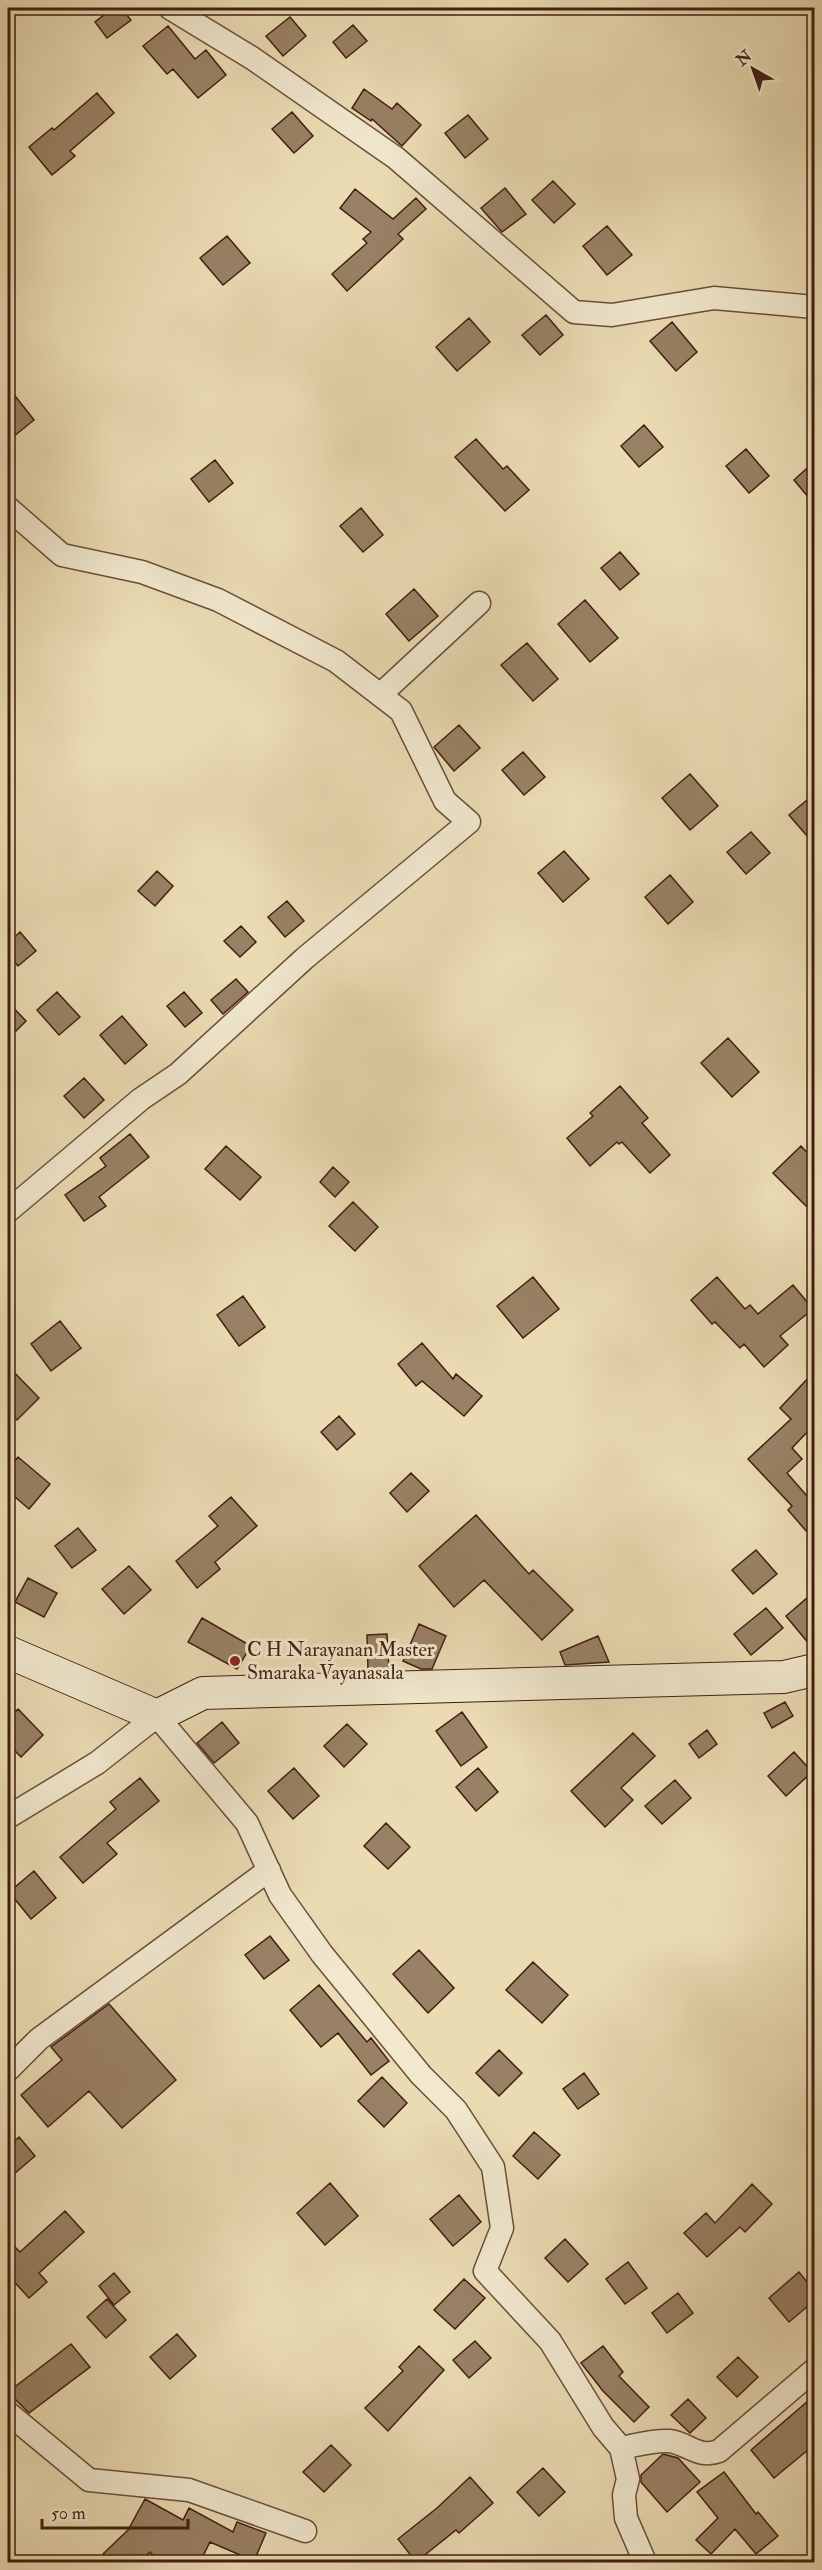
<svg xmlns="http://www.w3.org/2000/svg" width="822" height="2570" font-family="'IM FELL Double Pica',serif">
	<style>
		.building { fill: #998165; stroke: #411f10; stroke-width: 1.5 }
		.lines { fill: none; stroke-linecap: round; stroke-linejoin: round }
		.street-casing { stroke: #6b4e39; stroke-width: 25 }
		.secondary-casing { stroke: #411f10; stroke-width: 34 }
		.street { stroke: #f1e8ce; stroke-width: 22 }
		.secondary { stroke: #f1e8ce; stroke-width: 32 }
		.poi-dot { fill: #8f2418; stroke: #f1e8ce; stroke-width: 2 }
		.labels { text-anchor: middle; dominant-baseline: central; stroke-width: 6; stroke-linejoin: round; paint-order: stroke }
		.poi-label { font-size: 20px; fill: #411f10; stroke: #f1e8ce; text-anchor: start }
	</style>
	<rect width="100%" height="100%" fill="#eadbb3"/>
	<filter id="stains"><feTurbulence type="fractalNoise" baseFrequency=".00333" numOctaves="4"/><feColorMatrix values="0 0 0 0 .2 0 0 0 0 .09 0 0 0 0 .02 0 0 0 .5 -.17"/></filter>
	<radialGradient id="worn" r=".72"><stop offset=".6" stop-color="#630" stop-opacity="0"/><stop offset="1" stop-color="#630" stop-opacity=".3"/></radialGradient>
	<!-- building -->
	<path class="building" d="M113,8H121L131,20L107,38L95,22Z
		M290,17L306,36L283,56L266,36Z
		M353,25L367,41L346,58L333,42Z
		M168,26L195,59L206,50L226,75L198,98L173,69L167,74L143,46Z
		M364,89L392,109L397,103L421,125L402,146L372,119L371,121L352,108Z
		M97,93L114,113L70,151L75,156L52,175L29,147L52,128L54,130Z
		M292,112L313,136L294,153L272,129Z
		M468,115L488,139L465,158L445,133Z
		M553,181L575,204L554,223L532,200Z
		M505,188L526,214L502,232L481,208Z
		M355,189L393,219L416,198L426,209L398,234L403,239L347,291L332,274L367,243L363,239L371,232L340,208Z
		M607,226L632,255L607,275L583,246Z
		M227,236L250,263L223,285L200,258Z
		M546,315L563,335L540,355L522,335Z
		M469,318L490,342L457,371L436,347Z
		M672,322L697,352L676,371L650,341Z
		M8,387L34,420L8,441Z
		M644,425L663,447L639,467L621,446Z
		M476,439L503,469L507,466L529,490L505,511L455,457Z
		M746,449L769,476L749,493L726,466Z
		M215,460L233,483L209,502L191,479Z
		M814,462V504L794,480Z
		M361,508L383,535L363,552L340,526Z
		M620,552L639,574L620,590L601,568Z
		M414,589L438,616L409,641L386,614Z
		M585,600L618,638L590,662L558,624Z
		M527,643L558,679L533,701L501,665Z
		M459,725L480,748L454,771L434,747Z
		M523,752L545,777L524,795L502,770Z
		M690,774L718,806L690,830L662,798Z
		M807,800L814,809V844L789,815Z
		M751,832L770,853L746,874L727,852Z
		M564,851L589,879L563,902L538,873Z
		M157,871L173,886L155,906L138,891Z
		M670,875L693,902L668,924L645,897Z
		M287,901L304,921L285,937L268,917Z
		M241,926L256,942L240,957L224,941Z
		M20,932L36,951L18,966L8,954V943Z
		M236,979L248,992L223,1014L211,1000Z
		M57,992L80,1017L59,1035L37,1010Z
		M184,992L202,1013L185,1027L167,1006Z
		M8,1002L26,1021L8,1039Z
		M122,1016L147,1045L125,1064L100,1035Z
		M728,1038L759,1072L732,1097L701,1063Z
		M84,1078L104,1100L84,1118L64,1096Z
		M620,1086L648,1118L642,1123L670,1155L650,1173L622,1142L619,1144L617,1142L590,1166L567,1138L593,1116L590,1113Z
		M130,1134L149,1157L99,1197L106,1206L84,1221L65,1195L106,1166L100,1158Z
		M226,1146L261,1177L240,1200L205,1169Z
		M801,1146L814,1160V1198L806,1206L773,1173Z
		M333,1167L349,1182L335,1197L320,1182Z
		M353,1202L378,1227L355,1251L329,1226Z
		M533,1277L559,1309L523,1338L497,1306Z
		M717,1277L745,1309L750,1305L758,1314L793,1285L813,1309L780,1336L788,1345L764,1367L744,1344L740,1348L715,1322L712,1324L691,1300Z
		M243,1296L265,1327L239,1346L217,1315Z
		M60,1321L81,1348L51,1371L31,1344Z
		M422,1343L453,1379L456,1374L482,1396L464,1416L422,1381L416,1386L398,1364Z
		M8,1366L39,1398L17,1420L8,1410Z
		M814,1372V1425L792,1448L802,1459L787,1473L814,1504V1540L788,1510L792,1506L748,1459L791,1419L780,1408Z
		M339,1416L355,1434L337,1450L321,1432Z
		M18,1457L50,1484L29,1509L8,1491V1469Z
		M411,1473L429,1491L407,1512L390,1493Z
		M231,1497L257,1526L215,1562L220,1569L197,1588L176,1561L218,1526L209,1516Z
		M476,1515L529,1574L533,1570L573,1610L542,1640L484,1580L454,1607L419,1566Z
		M78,1528L96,1550L72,1568L55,1546Z
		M756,1550L777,1574L753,1594L732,1570Z
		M129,1566L151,1590L124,1614L102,1589Z
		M28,1578L57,1593L44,1617L15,1602Z
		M814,1592V1650L786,1616Z
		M766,1608L783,1628L751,1655L734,1634Z
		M202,1618L251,1646L237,1669L188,1642Z
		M419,1624L446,1636L432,1669H421L403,1661Z
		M387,1634L389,1670H368L367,1635Z
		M598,1636L609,1662L565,1665L560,1652Z
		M785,1702L793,1716L772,1728L764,1713Z
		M18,1709L43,1735L21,1757L8,1744V1719Z
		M462,1712L487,1747L461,1766L436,1731Z
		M222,1722L239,1743L214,1763L197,1743Z
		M347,1724L367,1744L344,1767L324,1746Z
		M707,1730L717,1744L699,1758L689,1744Z
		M633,1733L655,1756L621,1788L633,1800L605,1827L571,1791Z
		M794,1752L812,1772L786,1796L768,1776Z
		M294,1768L319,1796L293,1819L268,1791Z
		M478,1768L498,1792L476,1811L456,1787Z
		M140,1778L159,1801L107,1843L117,1854L83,1883L60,1857L116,1809L110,1802Z
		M675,1780L691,1798L662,1824L645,1806Z
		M386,1823L410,1847L388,1869L364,1846Z
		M34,1871L56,1898L31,1919L9,1892Z
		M270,1936L289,1960L264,1979L245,1955Z
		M419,1950L454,1988L428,2013L393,1974Z
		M533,1962L568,1995L542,2023L506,1990Z
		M319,1985L367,2042L371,2038L389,2061L371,2075L338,2033L321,2047L290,2010Z
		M109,2004L176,2080L122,2128L89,2091L48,2127L21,2095L62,2060L51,2047Z
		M499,2050L522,2073L499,2096L476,2073Z
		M584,2073L599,2094L578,2109L563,2089Z
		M382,2077L407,2103L384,2127L358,2101Z
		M534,2132L560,2155L538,2179L513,2156Z
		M19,2137L35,2156L14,2174L8,2166V2147Z
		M330,2183L358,2216L325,2245L297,2213Z
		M752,2184L772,2204L745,2232L740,2227L707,2257L684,2233L706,2213L715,2223Z
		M459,2195L481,2222L453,2246L430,2219Z
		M65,2211L84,2232L39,2273L47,2282L29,2298L8,2275V2240L20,2252Z
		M565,2239L588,2264L568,2282L545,2258Z
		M628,2262L647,2288L625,2304L606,2279Z
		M799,2272L814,2291V2301L789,2322L769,2298Z
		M114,2273L130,2292L114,2305L99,2286Z
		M464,2279L485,2298L455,2329L434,2310Z
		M678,2293L693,2313L667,2333L652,2313Z
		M107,2299L126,2320L106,2338L87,2317Z
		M177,2334L196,2356L170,2379L150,2357Z
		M475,2341L491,2358L469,2378L453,2360Z
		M71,2344L90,2367L29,2413L8,2392Z
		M419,2346L444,2370L388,2431L365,2408L403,2371L399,2367Z
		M603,2346L623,2372L619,2376L649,2407L634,2422L603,2391L581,2363Z
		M738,2357L758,2377L737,2397L717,2377Z
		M814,2396V2445L774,2478L751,2450Z
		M688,2399L706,2418L690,2433L671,2415Z
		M331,2445L351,2465L324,2492L303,2472Z
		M663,2454L678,2458L700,2482L667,2512L641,2482V2475Z
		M543,2468L565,2492L539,2516L517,2492Z
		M724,2472L756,2514L758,2512L778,2536L756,2554L735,2529L711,2554L696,2540L718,2518L697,2492Z
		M470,2477L493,2503L459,2533L456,2530L416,2562L398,2539L437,2508Z
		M145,2499L183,2520L189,2508L233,2532L237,2522L266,2533L254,2561L210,2542L200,2562H159L150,2552L139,2562H111L103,2554L128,2530Z"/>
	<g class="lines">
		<defs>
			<path id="street" d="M170,8L252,58L396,158L574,312L612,315L714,298L814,307
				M8,508L62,555L142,572L218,600L336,661L401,711L445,801L469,822L305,958L178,1074L141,1099L8,1211
				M380,695L479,603
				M8,1817L97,1763L157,1716L247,1823L280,1895L322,1954L421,2075L456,2110L493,2167L502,2228L485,2271L550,2341L603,2427L621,2448L628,2479L624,2495L626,2518L645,2562
				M8,2070L39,2039L269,1870
				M8,2413L89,2480L189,2490L305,2531
				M621,2448C636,2445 653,2440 669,2441C688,2443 698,2459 719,2451L814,2370"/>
			<path id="secondary" d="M8,1652L157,1716L203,1693L784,1677L814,1670"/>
		</defs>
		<!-- street casing -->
		<use href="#street" class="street-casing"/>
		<!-- secondary casing -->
		<use href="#secondary" class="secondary-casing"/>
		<!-- street -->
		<use href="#street" class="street"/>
		<!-- secondary -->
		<use href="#secondary" class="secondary"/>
	</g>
	<!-- markers -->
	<circle class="poi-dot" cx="235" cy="1661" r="6"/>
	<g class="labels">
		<!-- poi labels -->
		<g class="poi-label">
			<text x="247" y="1649">C H Narayanan Master<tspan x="247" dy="23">Smaraka Vayanasala</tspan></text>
		</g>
	</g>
	<!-- margin -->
	<rect width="822" height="2570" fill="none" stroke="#eadbb3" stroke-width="30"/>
	<rect x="9" y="9" width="804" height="2552" fill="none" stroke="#411f10" stroke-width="3"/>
	<rect x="15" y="15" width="792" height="2540" fill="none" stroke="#411f10" stroke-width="1.5"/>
	<!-- north arrow -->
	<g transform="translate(753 69) rotate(320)" stroke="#f1e8ce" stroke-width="4.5" paint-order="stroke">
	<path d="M0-4.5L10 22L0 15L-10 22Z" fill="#411f10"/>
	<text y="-9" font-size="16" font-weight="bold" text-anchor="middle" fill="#411f10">N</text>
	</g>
	<!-- scale -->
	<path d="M42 2519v9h146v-9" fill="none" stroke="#411f10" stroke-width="3"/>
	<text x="51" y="2519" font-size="18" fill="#411f10" stroke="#f1e8ce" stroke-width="4.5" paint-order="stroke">50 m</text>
	<rect width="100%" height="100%" filter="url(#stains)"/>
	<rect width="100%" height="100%" fill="url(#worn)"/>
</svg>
